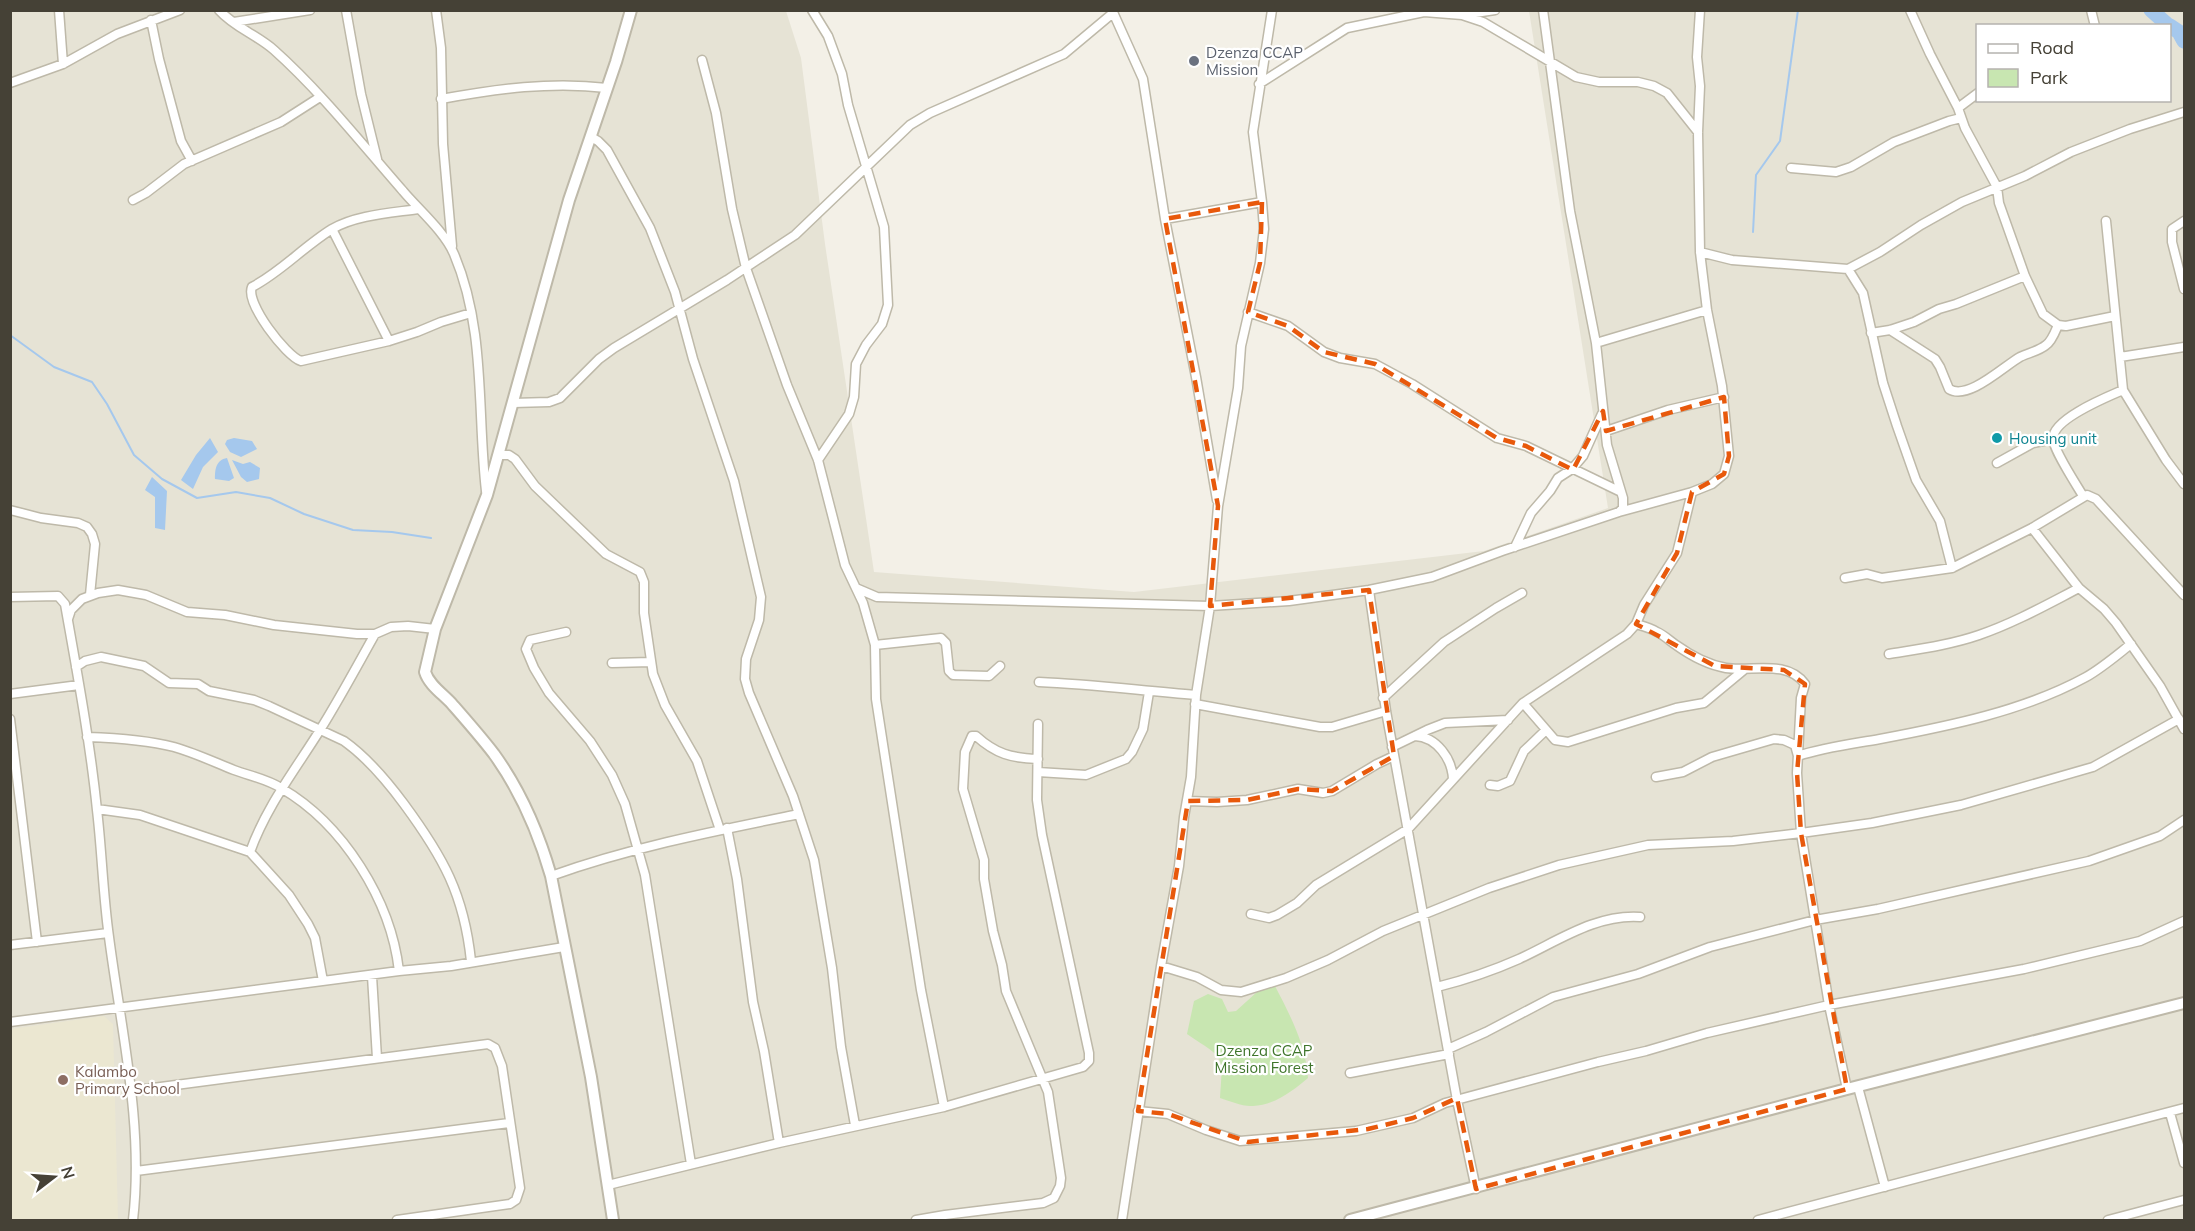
<svg xmlns="http://www.w3.org/2000/svg" width="2195" height="1231" font-family="Mulish,sans-serif">
	<style>
		.residential { fill: #e6e3d5; fill-rule: evenodd }
		.education { fill: #ebe7d1 }
		.green { fill: #c8e6b1 }
		.water { fill: #a5c8ed }
		.lines { fill: none; stroke-linecap: round; stroke-linejoin: round }
		.stream { stroke: #a5c8ed; stroke-width: 2 }
		.river { stroke: #a5c8ed; stroke-width: 15 }
		.minor-casing { stroke: #beb9a9; stroke-width: 11 }
		.tertiary-casing { stroke: #beb9a9; stroke-width: 14 }
		.minor { stroke: #fff; stroke-width: 8 }
		.tertiary { stroke: #fff; stroke-width: 10 }
		.marked { fill: none; stroke: #e8590c; stroke-width: 4.5; stroke-dasharray: 12 8; stroke-linejoin: round }
		.worship-dot { fill: #6b7280; stroke: #fff; stroke-width: 2 }
		.culture-dot { fill: #0f9aa8; stroke: #fff; stroke-width: 2 }
		.education-dot { fill: #8d6e63; stroke: #fff; stroke-width: 2 }
		.labels { text-anchor: middle; dominant-baseline: central; stroke-width: 4.5; stroke-linejoin: round; paint-order: stroke }
		.worship-label { font-size: 15px; fill: #5b616d; stroke: #fff; text-anchor: start }
		.culture-label { font-size: 15px; fill: #0d838f; stroke: #fff; text-anchor: start }
		.park-label { font-size: 15px; fill: #3f752b; stroke: #fff }
		.education-label { font-size: 15px; fill: #785e54; stroke: #fff; text-anchor: start }
	</style>
	<rect width="100%" height="100%" fill="#f3f0e7"/>
	<!-- residential -->
	<path class="residential" d="M10,11H786L801,58L825,244L874,572L1134,592L1484,551L1608,508L1529,11H2184V1220H11ZM1978,26H2170V100H1978Z"/>
	<!-- education -->
	<path class="education" d="M104,1016L113,1024L118,1220H11V1029Z"/>
	<!-- green -->
	<path class="green" d="M1275,986C1290,1015 1306,1045 1308,1078C1294,1090 1273,1106 1253,1106C1243,1107 1230,1101 1220,1098C1223,1052 1225,1060 1187,1034L1194,1001L1208,994L1222,999L1228,1012L1236,1011L1257,992Z"/>
	<!-- water -->
	<path class="water" d="M210,438L218,452L203,467L193,489L181,480L196,455Z
		M234,438L252,441L257,449L241,457L230,452L225,444L227,440Z
		M227,458L234,478L229,481L215,479C215,469 216,460 227,458Z
		M232,460L243,464L250,462L260,468L259,479L247,482L241,477Z
		M152,477L167,491L165,530L155,528V497L145,490Z"/>
	<g class="lines">
		<!-- stream -->
		<path class="stream" d="M1753,232L1756,175L1780,141L1798,10
			M10,335L54,367L92,382L107,404L134,455L162,479L197,498L236,492L270,498L304,514L353,530L392,532L431,538"/>
		<!-- river -->
		<path class="river" d="M2151,10L2169,26
			M2170,26L2179,32L2184,41"/>
		<defs>
			<path id="minor" d="M59,10L63,64
				M219,10C234,27 257,35 274,50C321,92 361,143 403,191C418,209 445,232 454,254C486,329 477,412 486,491
				M346,10L361,94L377,159
				M436,10L441,48L443,144L452,246
				M812,10L828,36L842,74L848,105L884,227L888,305L882,324L866,345L856,364L854,397L849,414L818,460
				M1112,10L1143,79L1165,219L1196,377L1217,500
				M1910,10L1930,54L1958,108L1965,128L1997,187L1999,203L2025,276L2043,314L2058,325L2066,326L2115,316
				M2091,10L2095,26
				M1462,15L1483,22L1576,77L1599,82H1638L1654,86L1667,93L1698,132
				M151,20L159,59L181,141L192,161
				M234,22L310,10
				M702,60L716,113L732,209L746,268L787,385L818,460L845,565L863,603L875,645L876,699L921,990L944,1107
				M10,83L63,64L117,34L180,10
				M1259,84L1347,28L1424,12L1462,15L1495,10
				M441,99C497,89 551,81 607,88
				M1958,108L1978,93
				M591,137L598,141L607,150L650,228L675,292L693,359L734,481L761,597L759,620L746,659L745,679L749,693L793,796L814,860L832,968L841,1047L855,1125
				M1791,168L1836,172L1851,167L1894,142L1949,121L1961,118
				M133,200L146,193L184,164L281,122L320,97
				M418,209C391,213 356,215 332,229C303,247 281,272 252,287C245,303 286,356 301,361L389,341L417,332L441,322L471,313
				M1165,219L1262,202
				M2106,221L2123,390L2166,460L2184,484
				M2184,221L2172,229V242L2184,289
				M332,229L389,341
				M1700,252L1732,260L1848,269L1880,252L1921,225L1962,202L2025,176L2071,152L2130,129L2184,112
				M1848,269L1863,293L1883,383L1897,426L1916,480L1940,521L1952,568
				M1248,312L1288,326L1324,352L1340,358L1375,364L1412,384L1497,438L1526,446L1621,492
				M1890,330L1935,359L1940,367L1949,389C1968,401 2004,366 2020,357C2028,353 2039,351 2046,345C2052,341 2055,332 2058,325
				M1871,333L1890,330L1914,322L1939,309L1956,304L2025,276
				M1596,343L1707,310
				M2120,357L2184,347
				M513,403L549,402L560,398L599,359L614,348L727,280L795,235L910,125L930,113L1064,54L1113,13
				M1606,431L1668,410L1724,397
				M499,455H509L515,459L535,486L606,554L640,572L644,582V613L653,674L665,705L697,761L720,830
				M1997,463L2033,443L2053,439
				M2083,496C2076,484 2054,451 2053,439C2052,419 2107,397 2123,390
				M10,510L41,518L78,523L87,527L92,534L95,544L90,595
				M1619,512L1692,492L1712,484L1724,474L1729,456L1722,386L1707,310L1700,252L1698,132L1700,86L1697,57L1700,10
				M2032,528L2079,588L2104,609L2116,623L2160,686L2184,729
				M1515,547L1531,513L1550,491L1558,478L1572,469L1583,456L1602,414
				M1845,578L1867,574L1882,578L1952,568L2032,528L2087,495L2096,499L2184,595
				M856,588L877,597L1210,606L1289,601L1369,590L1432,577L1502,551L1619,512L1623,508V498L1607,445L1596,343L1570,211L1543,10
				M1369,590L1386,711L1457,1100L1476,1189
				M10,597L58,596L65,604C77,672 90,741 97,810C102,852 103,895 109,937C121,1030 144,1126 133,1220
				M68,619L71,610L82,599L98,593L118,590L146,595L187,612L225,615L274,625L357,634H375L391,627L408,626L435,629
				M1636,624C1643,626 1651,628 1657,632C1664,635 1670,641 1676,645C1690,655 1709,665 1726,668C1751,672 1787,659 1805,684L1801,698L1797,773L1801,833L1829,1005L1847,1089
				M566,632L530,640L526,649L534,668L549,693L590,741L612,775L625,804L645,875L691,1164
				M875,645L941,638L946,643L949,671L953,675L989,676L1000,666
				M1889,654C1919,649 1950,645 1979,635C2014,623 2046,605 2079,588
				M612,663L651,662
				M76,667L85,661L101,657L144,666L169,683L198,684L209,691L254,700L269,706L344,741C368,758 387,781 404,804C443,857 464,894 471,961
				M1039,682C1092,684 1143,691 1196,695
				M10,694L79,685
				M1383,698L1444,642L1496,608L1522,593
				M1523,703L1555,740L1568,742L1676,708L1704,703L1745,669
				M1195,704L1320,727H1332L1386,711
				M10,719L37,942
				M1415,736C1437,737 1452,759 1453,779
				M87,737C116,738 147,740 174,747C195,753 214,762 234,770C250,776 267,779 281,788C343,824 391,900 399,971
				M1392,747L1427,730L1445,723L1508,720
				M1038,772L1086,775L1126,759L1132,752L1143,729L1149,692
				M1656,777L1683,772L1712,757L1774,739L1784,740L1795,745L1798,756C1825,747 1852,744 1880,739C1949,726 2024,711 2086,677C2102,668 2117,655 2131,644
				M1490,785L1498,786L1510,781L1524,751L1546,730
				M1188,801L1217,802L1247,800L1298,789L1323,793L1332,791L1377,764L1394,756
				M97,809L140,815L250,852L289,895L308,924L315,938L323,981
				M727,828L737,879L753,1002L764,1051L779,1143
				M250,852C266,807 295,770 320,730C340,698 357,666 375,634
				M551,876C632,847 715,831 799,814
				M1251,914L1269,918L1277,915L1297,903L1316,885L1408,829L1523,703L1627,634L1636,624L1644,605L1677,553L1692,492
				M10,945L108,933
				M1161,966L1197,977L1221,990L1241,992L1286,978L1328,960L1383,931L1489,888L1559,865L1648,845L1733,841L1801,833L1872,823L1961,805L2093,767L2179,719
				M372,976L377,1058
				M1437,987C1465,980 1492,971 1519,959C1558,941 1596,914 1640,917
				M10,1022L399,971L451,966L564,947
				M1448,1049L1486,1032L1553,997L1638,974L1710,947L1815,920L1878,909L2089,861L2160,836L2184,820
				M1350,1073L1449,1054
				M1858,1087L1885,1187
				M130,1091L488,1044L495,1048L502,1066L520,1188L516,1200L510,1204L397,1220
				M1138,1111L1168,1114L1206,1130L1240,1141L1356,1131L1413,1118L1445,1103L1598,1062L1646,1051L1707,1033L1829,1005L2024,969L2140,941L2184,921
				M2170,1113L2184,1163
				M136,1171L509,1123
				M608,1185L779,1143L944,1107L1083,1067L1089,1061V1053L1042,835L1037,800L1038,724
				M916,1220L945,1215L1043,1203L1054,1198L1060,1186L1061,1178L1048,1092L1006,991L1002,965L993,931L984,879V860L963,789L965,752L972,736H976C996,754 1011,758 1038,759
				M1122,1220L1161,966L1179,866L1184,817L1191,777L1196,695L1210,606L1218,506L1238,388L1241,346L1260,263L1264,229L1262,202L1253,132L1272,10
				M1758,1220L2184,1108
				M2108,1220L2184,1200"/>
			<path id="tertiary" d="M613,1220L591,1077L551,876C539,834 520,790 494,754C481,737 466,720 452,704C443,694 429,685 425,672L435,629L487,495L569,200L616,62L631,10
				M1350,1220L1847,1089L2184,1003"/>
		</defs>
		<!-- minor casing -->
		<use href="#minor" class="minor-casing"/>
		<!-- tertiary casing -->
		<use href="#tertiary" class="tertiary-casing"/>
		<!-- minor -->
		<use href="#minor" class="minor"/>
		<!-- tertiary -->
		<use href="#tertiary" class="tertiary"/>
	</g>
	<!-- marked area -->
	<path class="marked" d="M1262,202L1260,263L1248,312L1288,326L1324,352L1375,364L1497,438L1526,446L1573,470L1603,411L1606,431L1724,397L1729,456L1724,474L1692,492L1677,553L1636,624L1715,666L1784,670L1805,684L1797,773L1801,833L1847,1089L1476,1189L1457,1098L1413,1118L1368,1129L1248,1142L1168,1114L1138,1111L1188,801L1247,800L1298,789L1332,791L1394,756L1369,590L1210,606L1218,506L1165,219Z"/>
	<!-- markers -->
	<circle class="worship-dot" cx="1194" cy="61" r="6"/>
	<circle class="culture-dot" cx="1997" cy="438" r="6"/>
	<circle class="education-dot" cx="63" cy="1080" r="6"/>
	<g class="labels">
		<!-- worship labels -->
		<g class="worship-label">
			<text x="1206" y="52">Dzenza CCAP<tspan x="1206" dy="17">Mission</tspan></text>
		</g>
		<!-- culture labels -->
		<g class="culture-label">
			<text x="2009" y="438">Housing unit</text>
		</g>
		<!-- park labels -->
		<g class="park-label">
			<text x="1264" y="1050">Dzenza CCAP<tspan x="1264" dy="17">Mission Forest</tspan></text>
		</g>
		<!-- education labels -->
		<g class="education-label">
			<text x="75" y="1071">Kalambo<tspan x="75" dy="17">Primary School</tspan></text>
		</g>
	</g>
	<!-- border -->
	<rect width="2195" height="1231" fill="none" stroke="#454136" stroke-width="24"/>
	<!-- legend -->
	<rect x="1976" y="24" width="195" height="78" fill="#ffffff" stroke="#b5b3af" stroke-width="1.5"/>
	<rect x="1988" y="44" width="30" height="9" fill="#ffffff" stroke="#b5b3af" stroke-width="1.5"/>
	<text x="2030" y="54" font-size="18" fill="#454136">Road</text>
	<rect x="1988" y="69" width="30" height="18" fill="#c8e6b1" stroke="#b5b3af" stroke-width="1.5"/>
	<text x="2030" y="84" font-size="18" fill="#454136">Park</text>
	<!-- north arrow -->
	<g transform="translate(54 1177) rotate(73)" stroke="#ffffff" stroke-width="4.5" paint-order="stroke">
	<path d="M0-4.5L10 22L0 15L-10 22Z" fill="#454136"/>
	<text y="-9" font-size="16" font-weight="bold" text-anchor="middle" fill="#454136">N</text>
	</g>
</svg>
